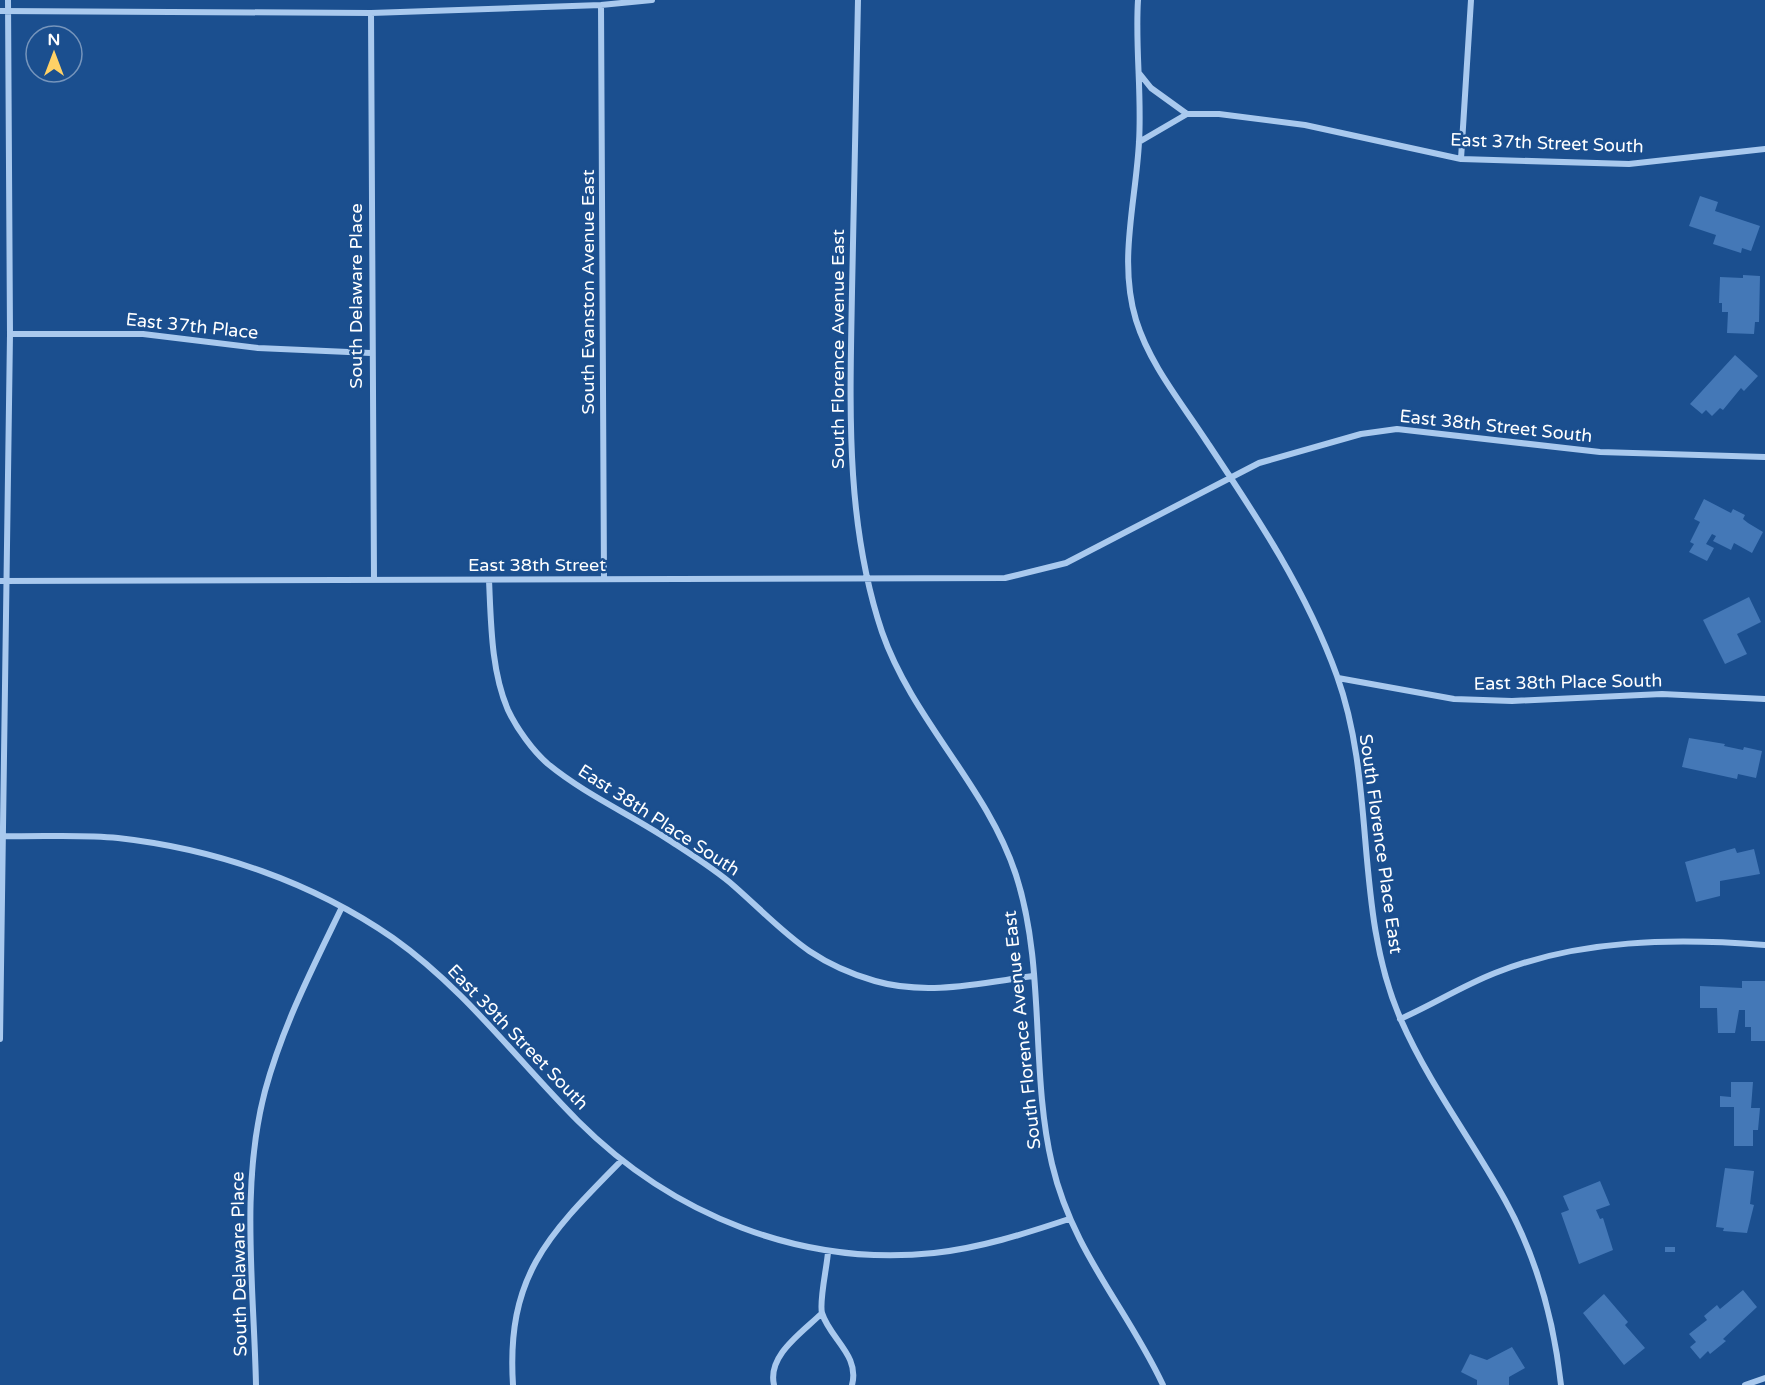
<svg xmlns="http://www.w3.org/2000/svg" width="1765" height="1385" font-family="'Varela Round',sans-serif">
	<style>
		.building { fill: #4478b7 }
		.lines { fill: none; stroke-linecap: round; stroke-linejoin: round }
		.street { stroke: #a9c9ee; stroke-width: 6 }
		.labels { text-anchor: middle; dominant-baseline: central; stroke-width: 5; stroke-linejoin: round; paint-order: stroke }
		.street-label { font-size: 18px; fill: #fff; stroke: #1b4f8f }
	</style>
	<rect width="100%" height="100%" fill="#1b4f8f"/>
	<!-- building -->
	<path class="building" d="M1700,196L1718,202L1715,211L1760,226L1751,251L1742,248L1741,253L1713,244L1716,235L1689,226Z
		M1743,275L1760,276L1759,322H1755L1754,334L1727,333L1728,312H1722V303H1719L1720,277L1743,278Z
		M1735,355L1758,376L1744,391L1741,388L1723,410L1720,408L1712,416L1706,410L1702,414L1690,404Z
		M1704,499L1731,513L1733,509L1745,515L1743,519L1748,523L1763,532L1752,553L1734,543L1731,550L1713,541L1716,536L1712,534L1706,544L1714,548L1707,561L1689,552L1694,544L1690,542L1700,522L1694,519Z
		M1749,597L1761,622L1737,634L1747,654L1725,664L1703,620Z
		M1689,738L1725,744L1724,746L1743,750L1744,747L1762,751L1756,778L1738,774L1737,779L1682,767Z
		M1735,848L1737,853L1754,849L1760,874L1720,881V896L1696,902L1685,862Z
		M1742,981H1765V1041H1751V1027H1745V1010H1739L1735,1033H1718L1717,1008H1700V986L1742,988Z
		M1731,1082H1753L1751,1108H1760L1758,1130H1753V1146H1734V1107H1720V1096L1731,1097Z
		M1725,1168L1754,1171L1750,1204L1754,1205L1747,1233L1723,1231L1724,1228L1716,1227Z
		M1600,1181L1610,1205L1596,1210L1600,1219L1603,1218L1613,1250L1579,1264L1561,1213L1569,1210L1563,1196Z
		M1665,1247H1675V1252H1665Z
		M1743,1290L1757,1307L1723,1339L1726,1341L1710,1354L1708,1351L1700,1359L1690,1347L1696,1342L1689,1334L1707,1320L1704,1316L1717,1305L1720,1309Z
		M1604,1294L1628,1322L1625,1325L1645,1348L1624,1365L1583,1313Z
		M1512,1347L1525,1368L1509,1377V1385H1477V1380L1461,1372L1470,1354L1487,1360Z"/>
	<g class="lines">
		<!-- street -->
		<path class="street" d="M858,0C856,97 854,195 852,292C850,407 845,522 882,632C913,721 987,786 1016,875C1046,968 1030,1070 1052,1164C1073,1253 1126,1306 1163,1385
			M1138,0C1135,47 1142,94 1139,142C1136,201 1118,261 1136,320C1150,365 1181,402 1207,442C1257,517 1306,590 1337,676C1377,787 1353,911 1401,1020C1429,1084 1471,1139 1505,1200C1536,1256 1554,1322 1561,1385
			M601,5L604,579
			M0,11L371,13L601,5L652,0
			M371,13L374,579
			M1139,73L1151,88L1187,114H1219L1305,125L1461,159L1629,164L1765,149
			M1139,142L1187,114
			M1461,159L1471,0
			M10,334H143L258,348L371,353
			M489,580C491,622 491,671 508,710C517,729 533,751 548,764C587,796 634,816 675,844C695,857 717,871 734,886C785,931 807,961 875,981C927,996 981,983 1033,976
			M0,581L1005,578L1066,563L1259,463L1361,434L1397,429L1600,452L1765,457
			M1338,678L1454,699L1512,701L1662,694L1765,699
			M3,836C41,837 80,834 118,838C216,849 312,882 393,938C465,989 517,1060 578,1121C672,1215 801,1267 934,1253C980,1248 1024,1234 1069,1219
			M1400,1019C1432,1005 1462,986 1495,973C1580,939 1675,938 1765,945
			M0,1039L10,334L8,0
			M828,1252C827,1267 819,1301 822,1313C830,1339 860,1355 852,1385
			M256,1385C254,1288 240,1186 265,1091C283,1025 313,967 342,907
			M513,1385C506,1275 549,1234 621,1161
			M774,1385C767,1355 803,1332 822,1313
			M1745,1385L1765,1378"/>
	</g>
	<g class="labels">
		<!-- street labels -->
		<g class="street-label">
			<text transform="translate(1547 143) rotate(2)">East 37th Street South</text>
			<text transform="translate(588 292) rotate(-90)">South Evanston Avenue East</text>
			<text transform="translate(356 296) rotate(-90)">South Delaware Place</text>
			<text transform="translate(192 326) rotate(6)">East 37th Place</text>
			<text transform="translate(838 349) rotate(-90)">South Florence Avenue East</text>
			<text transform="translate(1496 426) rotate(6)">East 38th Street South</text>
			<text x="537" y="565">East 38th Street</text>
			<text transform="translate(1568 682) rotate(-1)">East 38th Place South</text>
			<text transform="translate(659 820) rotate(33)">East 38th Place South</text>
			<text transform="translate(1381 844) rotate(82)">South Florence Place East</text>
			<text transform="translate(1022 1030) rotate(-96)">South Florence Avenue East</text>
			<text transform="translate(518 1037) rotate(46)">East 39th Street South</text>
			<text transform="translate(239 1264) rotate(-91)">South Delaware Place</text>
		</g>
	</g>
	<!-- north arrow -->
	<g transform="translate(54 54)"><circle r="28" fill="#1b4f8f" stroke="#7695bc" stroke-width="1.5"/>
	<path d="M0-4.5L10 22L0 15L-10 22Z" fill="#ffd166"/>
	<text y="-9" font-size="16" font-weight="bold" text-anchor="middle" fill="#ffffff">N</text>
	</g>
</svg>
